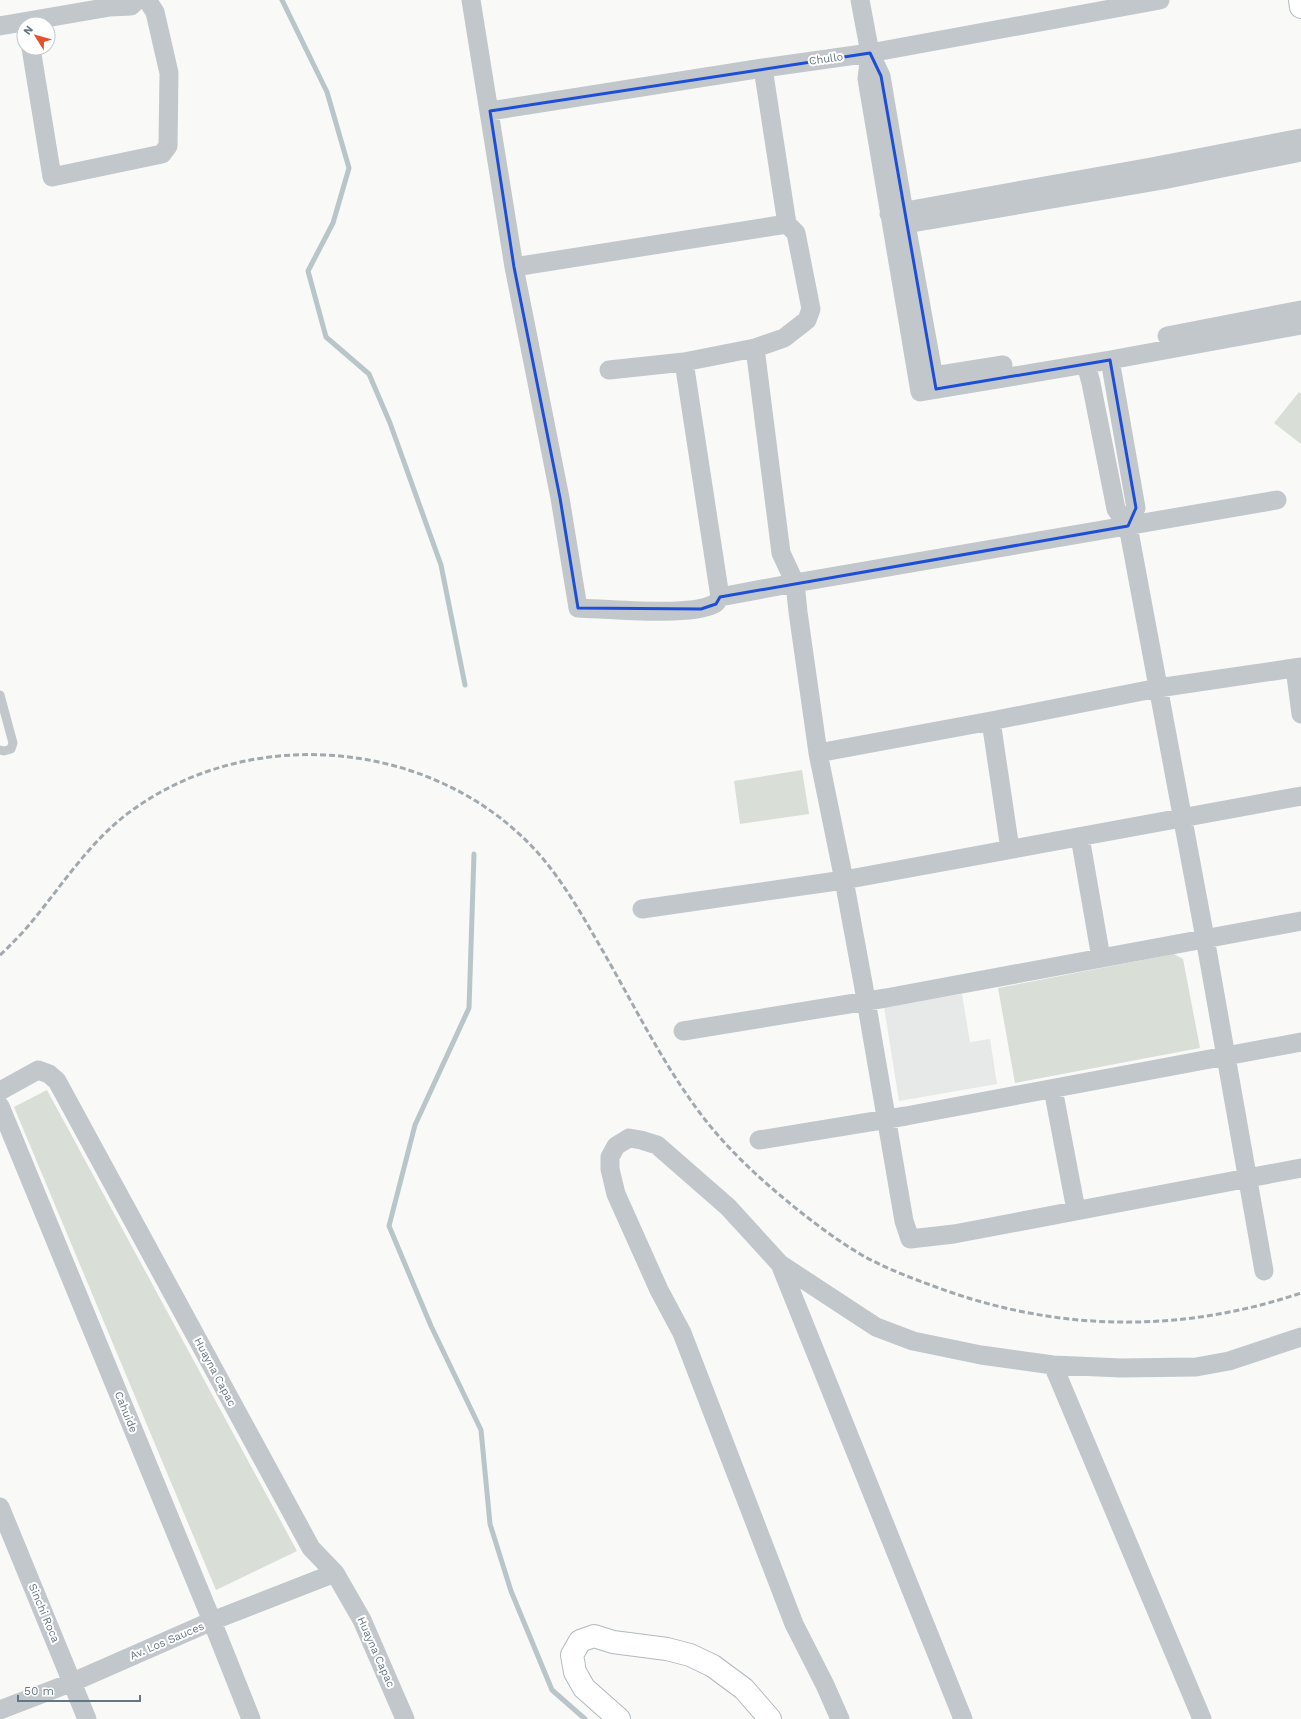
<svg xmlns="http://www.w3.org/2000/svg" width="1301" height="1719" font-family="'Work Sans',sans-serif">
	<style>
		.built { fill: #e7e8e8 }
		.green { fill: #d9ded6 }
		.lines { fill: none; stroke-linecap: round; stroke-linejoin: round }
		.stream { stroke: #b8c6c9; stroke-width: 5 }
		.secondary-casing { stroke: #b2b9be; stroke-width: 24 }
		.lane { stroke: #c2c7cb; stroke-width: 9 }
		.street { stroke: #c2c7cb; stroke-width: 19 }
		.secondary { stroke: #fff; stroke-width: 22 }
		.rail { stroke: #a1a9af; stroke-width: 3; stroke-dasharray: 6 3; stroke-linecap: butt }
		.marked { fill: none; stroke: #1d4ed8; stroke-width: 3; stroke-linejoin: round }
		.labels { text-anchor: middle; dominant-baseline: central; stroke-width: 4; stroke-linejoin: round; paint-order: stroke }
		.street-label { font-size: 11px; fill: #647682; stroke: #fff }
	</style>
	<rect width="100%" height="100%" fill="#f9f9f7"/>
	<!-- built -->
	<path class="built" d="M962,994L970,1042L990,1039L997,1084L899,1101L884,1007Z"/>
	<!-- green -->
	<path class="green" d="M1299,392L1301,394V444L1274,423Z
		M802,770L809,814L740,824L734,781Z
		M1174,954L1183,959L1200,1048L1015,1083L998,988Z
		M47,1090L297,1551L216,1590L14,1107Z"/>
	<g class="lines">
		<!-- stream -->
		<path class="stream" d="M282,0L327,92L349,168L333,223L308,271L326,337L369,374L390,423L441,565L465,685
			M474,854L469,1008L415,1125L389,1226L431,1326L481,1430L490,1524L511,1591L552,1690L585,1719"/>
		<defs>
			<path id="secondary" d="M1300,0L1301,7
				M619,1719L584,1688L575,1672L572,1655L580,1641L594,1636L613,1642L667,1649L690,1655L713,1666L744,1689L770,1719"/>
		</defs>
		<!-- secondary casing -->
		<use href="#secondary" class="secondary-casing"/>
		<!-- lane -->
		<path class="lane" d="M0,695L13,743L11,749L4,751L0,750"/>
		<!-- street -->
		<path class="street" d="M471,0L514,267L560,498L578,608C608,609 691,617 714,604C717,603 718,600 720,597L684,362
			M860,0L870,53L881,76L906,224L936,389
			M0,26L110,7L131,6L137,0
			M31,48L52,177L162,154L168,146L169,73L155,12L147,0
			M870,53L867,79L920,392L1110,360L1301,325
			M490,111L763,68L870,53L1160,0
			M889,214L1151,167L1301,138
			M906,224L1163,180L1301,152
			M514,267L787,224
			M1167,336L1301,310
			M755,348L781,553L795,583L798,612L818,753L844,880L863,983L904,1221L910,1239L954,1234L1301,1168
			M1110,360L1136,508L1128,526
			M1086,364L1091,383L1116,509L1128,526L1205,938L1264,1271
			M609,370L684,362L755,348L784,338L807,320L811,309L796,233L787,224L763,68
			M921,378L1003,365
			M720,597L795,583L1277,500
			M1295,668L1301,714
			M991,721L1010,849
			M818,753L991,721L1158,688L1301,667
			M1080,837L1101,958
			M642,909L844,880L1301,796
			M683,1031L886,998L1301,921
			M1053,1089L1076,1210
			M0,1091L38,1070L49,1074L57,1081L311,1548L335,1573L362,1620L405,1719
			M0,1106L212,1621L251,1719
			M759,1140L906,1116L1301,1042
			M780,1264L963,1719
			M1053,1365L1202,1719
			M0,1507L87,1719
			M0,1710L73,1682L212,1621L335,1573
			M840,1719L825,1685L794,1624L682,1333L659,1290L616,1194L610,1169V1157L616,1146L629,1138L641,1140L657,1145L728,1207L780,1264L876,1327L913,1341L981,1355L1053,1365L1121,1368L1196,1367L1229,1361L1301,1337"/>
		<!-- secondary -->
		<use href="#secondary" class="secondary"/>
		<!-- rail -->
		<path class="rail" d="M0,955C8,948 15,940 23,932C59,891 86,844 131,811C253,722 437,740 538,853C561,879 580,911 597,941C630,997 658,1056 697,1109C721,1142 750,1170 781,1196C806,1217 832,1237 860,1254C888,1270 919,1281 950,1292C1066,1332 1185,1332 1301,1293"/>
	</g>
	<!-- marked area -->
	<path class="marked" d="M870,53L881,76L936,389L1110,360L1136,508L1128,526L720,597L716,604L701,609L578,608L560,498L514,267L490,111Z"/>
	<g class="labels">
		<!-- street labels -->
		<g class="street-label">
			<text transform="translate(826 59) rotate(-8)">Chullo</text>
			<text transform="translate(215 1372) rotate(62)">Huayna Capac</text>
			<text transform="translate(126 1412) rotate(68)">Cahuide</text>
			<text transform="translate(44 1613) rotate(67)">Sinchi Roca</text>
			<text transform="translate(167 1641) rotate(-23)">Av. Los Sauces</text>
			<text transform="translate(376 1652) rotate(66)">Huayna Capac</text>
		</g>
	</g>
	<!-- north arrow -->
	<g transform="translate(36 36) rotate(307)"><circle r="19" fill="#ffffff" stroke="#c1c8cd"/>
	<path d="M0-3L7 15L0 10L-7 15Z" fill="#e4522d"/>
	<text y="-6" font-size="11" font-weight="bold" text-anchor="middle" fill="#647682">N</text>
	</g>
	<!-- scale -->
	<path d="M18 1695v6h122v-6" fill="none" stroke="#647682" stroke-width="2"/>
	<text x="24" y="1695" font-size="12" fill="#647682" stroke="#ffffff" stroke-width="3" paint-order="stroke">50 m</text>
</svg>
